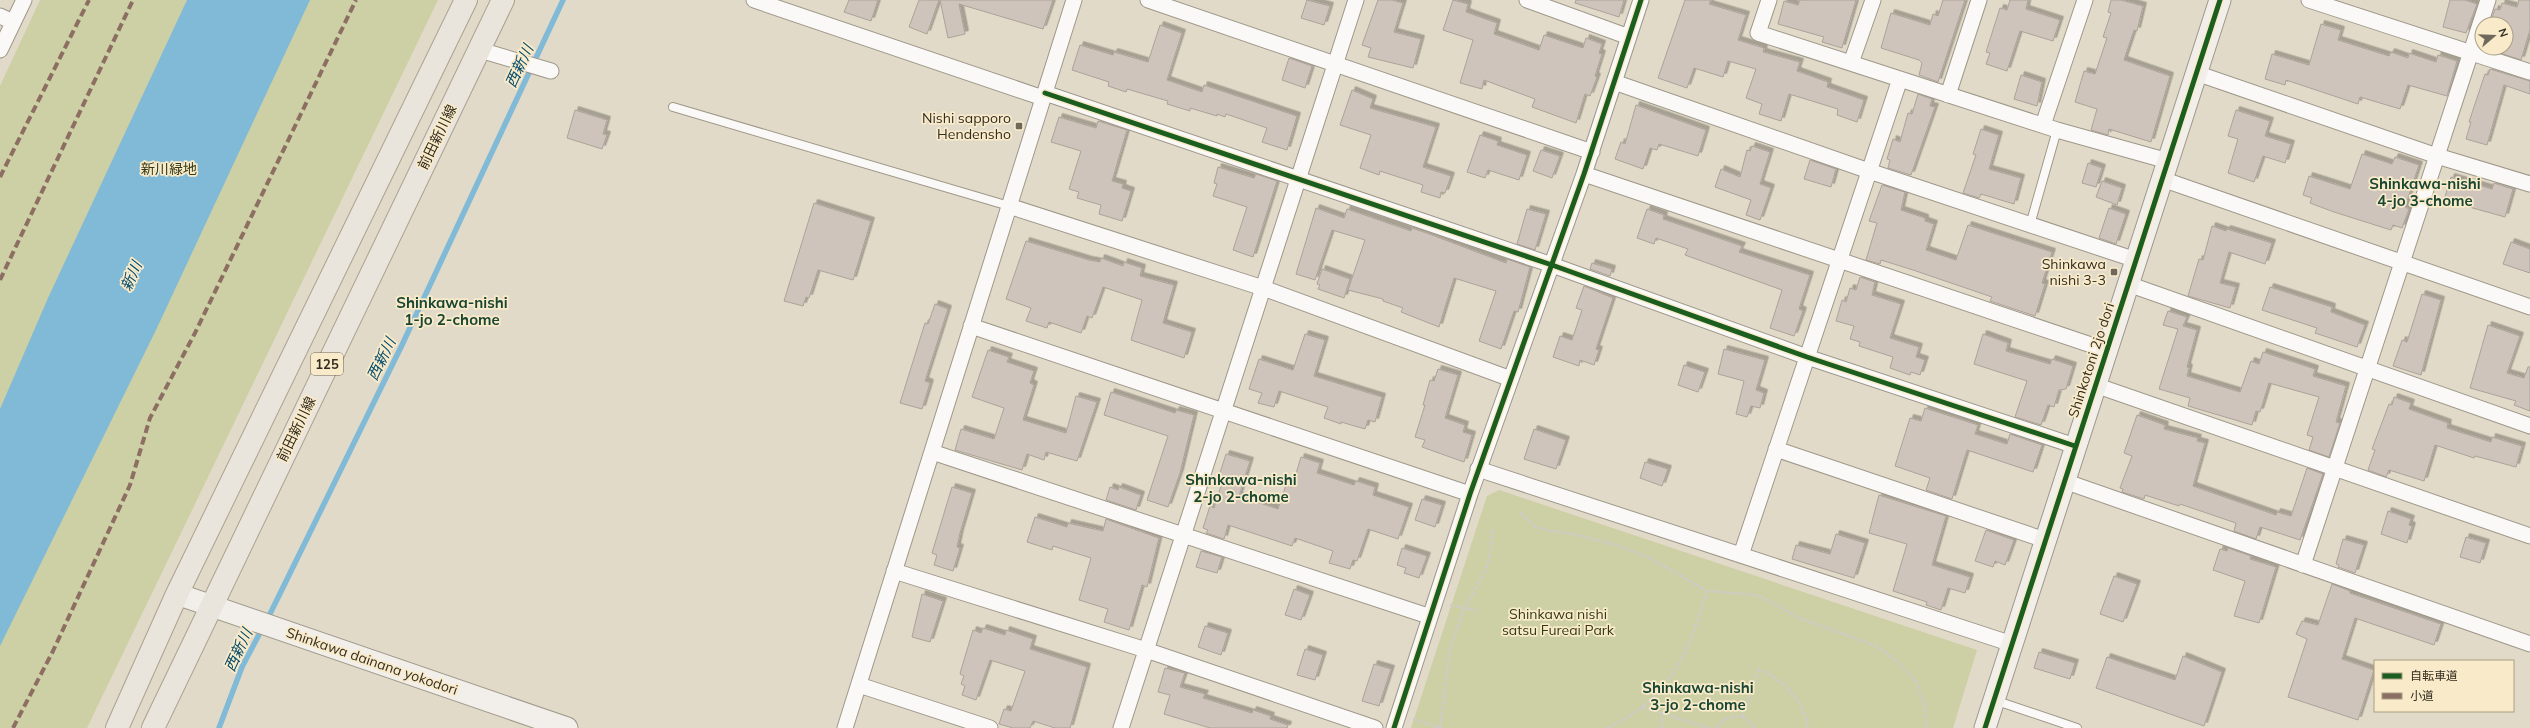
<svg xmlns="http://www.w3.org/2000/svg" width="2530" height="728" font-family="Mulish,'Noto Sans JP',sans-serif">
	<style>
		.green { fill: #cdcfa4 }
		.water { fill: #80bad7 }
		.lines { fill: none; stroke-linecap: round; stroke-linejoin: round }
		.stream { stroke: #80bad7; stroke-width: 5.5 }
		.building { fill: #cfc4bb; stroke: #aca299; filter: url(#shadow) }
		.lane-casing { stroke: #9e988a; stroke-width: 10 }
		.street-casing { stroke: #9e988a; stroke-width: 17 }
		.secondary-casing { stroke: #9e988a; stroke-width: 23 }
		.primary-casing { stroke: #aaa18e; stroke-width: 24 }
		.path { stroke: #ceccc7; stroke-width: 2.5; stroke-dasharray: 4 2; stroke-linecap: butt }
		.lane { stroke: #fbf9f7; stroke-width: 8 }
		.street { stroke: #fbf9f7; stroke-width: 15 }
		.secondary { stroke: #f2efea; stroke-width: 21 }
		.primary { stroke: #e9e4dc; stroke-width: 22 }
		.quiet { stroke: #8d6e63; stroke-width: 4; stroke-dasharray: 8 4; stroke-linecap: butt }
		.cycleway-casing { stroke: #f9ebca; stroke-width: 8 }
		.cycleway { stroke: #1b5e20; stroke-width: 5 }
		.poi-dot { fill: #70695b; stroke: #f9ebca; stroke-width: 1.5 }
		.labels { text-anchor: middle; dominant-baseline: central; stroke-width: 3.5; stroke-linejoin: round; paint-order: stroke }
		.shield { fill: #f9ebca; stroke: #6e6553; stroke-width: 1 }
		.shield-label { font-size: 13px; font-weight: bold; fill: #322c20 }
		.poi-label { font-size: 14px; fill: #322c20; stroke: #f9ebca; text-anchor: end }
		.street-label { font-size: 14px; fill: #322c20; stroke: #f9ebca }
		.park-label { font-size: 14px; fill: #333915; stroke: #f9ebca }
		.water-label { font-size: 15px; font-style: italic; fill: #004a6b; stroke: #f9ebca }
		.neighbourhood-label { font-size: 15px; font-weight: bold; fill: #184633; stroke: #f9ebca }
	</style>
	<defs>
		<filter id="shadow"><feDropShadow dx="3.5" dy="-3.5" stdDeviation="0" flood-color="#0004"/></filter>
	</defs>
	<rect width="100%" height="100%" fill="#e2dac8"/>
	<!-- green -->
	<path class="green" d="M40,0H438L87,728H0V86Z
		M1499,490L1977,650L1953,728H1411L1487,496Z"/>
	<!-- water -->
	<path class="water" d="M187,0H310L156,330L0,646V409L48,298Z"/>
	<g class="lines">
		<!-- stream -->
		<path class="stream" d="M267,620L402,345L563,0
			M219,728L242,667L263,627"/>
	</g>
	<!-- building -->
	<path class="building" d="M849,0H878L871,21L844,12Z
		M919,0H939L927,34L909,27Z
		M940,0H1053L1043,29L959,4L965,34L948,38Z
		M1307,0L1330,6L1324,25L1301,18Z
		M1378,0H1392L1403,3L1394,32L1421,39L1413,68L1368,57L1371,48L1362,45Z
		M1453,0L1468,4L1466,12L1497,23L1494,34L1539,50L1544,35L1583,48L1586,38L1602,44L1599,53L1602,54L1595,76L1597,77L1590,96L1585,94L1576,123L1532,107L1535,99L1484,80L1482,89L1460,83L1473,40L1443,30Z
		M1576,0H1624L1619,17L1575,3Z
		M1685,0H1711L1709,4L1746,15L1738,40L1764,48L1763,52L1800,62L1797,71L1828,82L1827,87L1864,100L1857,122L1837,115L1838,109L1789,94L1781,121L1759,114L1762,104L1746,98L1756,69L1728,61L1723,77L1694,68L1687,88L1658,78Z
		M1800,0H1856L1842,48L1822,42L1824,37L1778,24L1784,1L1798,5Z
		M1943,0H1965L1938,82L1919,75L1922,63L1919,60L1881,48L1891,13L1930,25L1933,14L1938,16Z
		M2010,0H2028L2026,9L2060,20L2053,41L2020,31L2007,71L1986,64L1990,53L1986,52L2000,8L2007,10Z
		M2111,0H2121L2143,6L2137,31L2134,30L2124,60L2170,76L2151,142L2109,129L2108,135L2091,130L2097,109L2075,102L2084,71L2095,74L2107,38L2103,37L2111,13L2108,12Z
		M2450,0H2465L2477,4L2466,33L2443,27Z
		M2519,0H2530V30L2521,60L2497,52L2498,48H2506V24H2490L2495,9L2500,10L2502,3L2517,7Z
		M2321,24L2341,30L2338,40L2389,56L2391,52L2408,58L2409,53L2436,62L2438,55L2457,61L2447,96L2408,85L2400,109L2360,97L2358,104L2286,80L2285,85L2265,79L2272,54L2309,65Z
		M1160,25L1182,33L1167,80L1202,92L1204,85L1297,116L1287,150L1262,142L1267,128L1226,114L1225,117L1217,114V116L1190,108V111L1167,104L1168,101L1127,89L1126,92L1108,86L1109,82L1072,70L1080,45L1113,55L1114,52L1148,62Z
		M1289,58L1312,66L1305,88L1282,80Z
		M2490,69L2530,81V94L2504,85L2487,145L2466,139L2471,122H2469L2485,74L2488,75Z
		M2021,75L2042,82L2037,106L2014,99Z
		M1352,90L1373,99L1370,108L1436,127L1423,167L1451,176L1445,193L1441,192L1440,198L1421,192L1423,185L1380,171L1379,175L1360,168L1371,135L1340,125Z
		M1918,94L1932,99L1930,106L1935,107L1911,175L1888,168L1890,160L1887,159L1893,139L1900,142L1908,113L1912,114Z
		M1636,105L1706,130L1698,156L1659,144L1657,150L1650,148L1643,169L1615,159L1621,142L1625,144Z
		M575,110L607,120L603,134L607,135L602,149L567,138Z
		M2236,110L2270,121L2265,136L2291,144L2285,163L2263,156L2254,182L2228,173L2238,139L2228,136Z
		M1059,117L1096,128L1098,121L1127,130L1112,181L1123,184L1122,188L1131,191L1122,221L1099,214L1101,205L1077,198L1079,192L1069,189L1081,151L1051,142Z
		M1981,129L1999,135L1989,169L2021,178L2014,204L1981,194L1979,198L1963,193L1976,155L1973,154Z
		M1480,135L1498,141L1497,145L1527,155L1519,180L1488,170L1485,178L1467,172Z
		M1752,146L1770,152L1760,184L1771,188L1760,220L1746,215L1751,200L1715,187L1721,169L1740,177L1747,150L1750,151Z
		M1541,150L1560,156L1552,178L1533,171Z
		M2362,154L2392,164L2395,157L2419,165L2405,207L2409,209L2402,228L2393,225L2391,230L2334,212L2310,203L2312,198L2303,195L2309,176L2350,189Z
		M1810,160L1836,169L1831,187L1804,179Z
		M2088,163L2102,168L2096,187L2082,183Z
		M1218,167L1254,178L1256,174L1277,181L1253,257L1233,250L1247,207L1213,196L1217,184L1214,183Z
		M2451,177L2492,189L2494,183L2513,189L2505,217L2444,200Z
		M2102,181L2122,188L2117,205L2096,197Z
		M1882,185L1905,192L1901,210L1925,218V221L1934,224L1926,250L1956,260L1968,225L2052,252L2042,283L2045,284L2035,316L1990,301L1992,297L1913,270L1881,260L1880,264L1866,260L1877,223L1869,221Z
		M814,203L871,221L853,280L818,270L809,298L806,297L803,306L784,301Z
		M1316,208L1344,218L1347,209L1411,231L1412,228L1432,235L1506,263L1507,259L1530,267L1518,312L1514,311L1501,349L1479,341L1496,291L1454,278L1439,327L1401,312L1403,308L1383,301V299L1348,290L1365,240L1332,230L1315,280L1296,274Z
		M2109,208L2126,214L2116,244L2099,238Z
		M1527,209L1546,214L1535,250L1517,244Z
		M1647,209L1664,215L1663,219L1742,246L1739,252L1810,275L1799,309L1803,311L1794,336L1770,328L1782,290L1685,255L1688,249L1656,238L1654,244L1637,238Z
		M2212,226L2226,231L2227,229L2272,243L2265,264L2229,252L2220,283L2236,287L2230,308L2188,296L2199,259L2203,260Z
		M1026,241L1089,260L1100,262L1101,258L1123,266L1124,262L1142,268L1140,276L1174,285L1163,323L1192,332L1184,358L1131,340L1142,300L1103,287L1092,318L1087,316L1081,333L1049,322L1047,328L1026,321L1031,308L1006,299Z
		M2511,242L2530,249V273L2503,264Z
		M1592,263L1612,269L1610,276L1590,269Z
		M1322,269L1350,279L1344,298L1318,289L1320,285L1317,284Z
		M1860,277L1875,282L1872,295L1901,304L1890,338L1919,347L1916,357L1925,360L1920,375L1911,372L1910,375L1890,368L1893,357L1859,346L1860,342L1850,339L1854,326L1836,321L1842,300L1846,302L1850,288L1856,290Z
		M1584,286L1613,298L1596,349L1599,350L1594,365L1580,360L1579,366L1553,357L1560,336L1572,340L1582,310L1576,308Z
		M2270,287L2332,307L2331,312L2365,325L2357,347L2315,333L2317,328L2262,310Z
		M2422,294L2441,300L2421,375L2393,366L2402,340L2407,342Z
		M935,304L948,309L925,381L930,383L922,409L900,403L925,323L928,324Z
		M2168,311L2187,317L2183,326L2197,330L2187,367L2189,368L2187,376L2240,392L2251,361L2259,364L2263,352L2315,369L2313,376L2346,386L2336,422L2340,423L2329,457L2309,450L2313,437L2307,435L2319,397L2269,383L2260,412L2256,411L2252,425L2188,406L2190,398L2159,389L2178,329L2163,325Z
		M2488,325L2520,336L2507,373L2524,378L2528,367H2530V411L2514,405L2516,401L2470,388Z
		M1305,334L1325,340L1314,376L1382,397L1375,422L1368,420L1365,429L1341,422V424L1324,418L1328,407L1279,391L1274,407L1258,403L1262,393L1249,389L1259,359L1293,370Z
		M1983,334L2008,343L2006,351L2050,364L2052,359L2073,366L2066,389L2059,390L2054,407L2048,405L2041,425L2015,417L2027,381L1974,364Z
		M1724,349L1765,360L1756,390L1764,393L1760,408L1751,406L1747,417L1736,414L1744,381L1718,374Z
		M988,350L1009,357L1007,362L1034,371L1030,383L1034,385L1023,420L1066,433L1076,396L1097,402L1077,461L1046,452L1044,460L1027,454L1022,470L955,450L961,429L994,439L1004,408L972,397Z
		M1684,365L1705,372L1698,392L1678,385Z
		M1438,369L1458,375L1445,418L1465,425L1463,432L1472,435L1464,462L1422,447L1425,440L1415,437L1425,405H1423L1430,380L1434,381Z
		M1111,392L1175,413L1176,410L1194,415L1180,473L1168,507L1147,500L1168,436L1104,415Z
		M2394,397L2411,403L2409,409L2448,423L2447,428L2491,442L2492,437L2522,446L2516,467L2475,456L2474,458L2435,445L2424,481L2389,470L2386,477L2368,470L2375,450L2372,449L2389,404L2392,405Z
		M1925,408L1978,425L1975,434L2007,444L2010,434L2042,445L2033,472L1967,450L1952,499L1926,490L1930,478L1895,466L1910,418L1921,421Z
		M2137,415L2165,425L2164,429L2198,438L2197,441L2205,443L2193,486L2276,515L2277,512L2291,516L2307,468L2323,474L2300,540L2260,527L2256,539L2234,531L2236,523L2180,504L2179,506L2145,495L2144,499L2122,492L2123,489L2120,488L2132,456L2124,453Z
		M1534,429L1566,440L1556,469L1524,459Z
		M1226,454L1250,461L1239,496L1278,509L1286,485L1292,487L1301,457L1320,463L1317,473L1354,485L1356,481L1375,487L1373,495L1409,507L1398,539L1368,529L1357,561L1353,560L1350,569L1329,563L1333,551L1295,538L1292,546L1228,525L1224,539L1206,533L1208,530L1203,528L1210,506L1214,508L1224,477L1219,476Z
		M1645,462L1668,469L1662,486L1640,478Z
		M952,487L972,493L960,533L957,547L960,548L953,571L934,565L937,555L932,553Z
		M1110,487L1118,490L1119,487L1141,495L1136,510L1106,500Z
		M1879,495L1946,516L1932,565L1970,577L1965,593L1948,588L1941,610L1926,605L1927,602L1893,591L1907,544L1869,533Z
		M1422,499L1442,505L1435,527L1415,520Z
		M2388,511L2411,519L2409,525L2412,526L2407,543L2381,534Z
		M1035,517L1067,527L1068,523L1103,531L1106,519L1159,538L1147,587L1142,585L1129,630L1104,622L1108,609L1079,600L1091,558L1053,546L1052,550L1027,542Z
		M1986,530L2014,540L2005,565L1995,561L1993,567L1975,561Z
		M1836,534L1865,543L1854,578L1792,559L1796,545L1830,554Z
		M2466,537L2486,543L2480,563L2460,557Z
		M2343,539L2364,545L2355,573L2338,567L2339,565L2336,564Z
		M1402,548L1427,556L1419,578L1404,573L1406,568L1397,565Z
		M2228,548L2251,556L2250,559L2276,567L2259,623L2234,616L2245,581L2213,570L2220,549L2227,551Z
		M1201,551L1222,557L1217,573L1196,567Z
		M2114,576L2137,584L2123,622L2100,614Z
		M2332,584L2350,591V593L2441,624L2434,645L2355,618L2342,659L2374,670L2358,720L2288,697L2307,639L2296,634L2302,621L2318,625Z
		M1294,589L1310,595L1301,620L1285,615Z
		M922,594L943,601L930,642L912,637Z
		M1205,626L1228,633L1221,655L1198,647Z
		M983,628L1005,635L1006,630L1033,639L1030,649L1087,667L1070,728H1055L1033,721L1030,728H1013L999,724L1004,709L1011,711L1025,671L990,660L976,700L962,695L965,686L961,684L964,676L960,674L961,670L973,630L981,633Z
		M1305,649L1323,655L1315,680L1297,675Z
		M2039,652L2075,663L2070,679L2034,668Z
		M2183,656L2222,672L2204,726L2096,688L2107,657L2175,680Z
		M1374,664L1391,669L1379,706L1362,701Z
		M1165,668L1185,673L1180,687L1205,694L1203,698L1252,713L1253,710L1271,716L1270,719L1288,725L1287,728H1210L1164,714L1170,695L1158,692Z"/>
	<g class="lines">
		<defs>
			<path id="lane" d="M673,107L1009,206
				M2030,225L2057,130
				M1994,700L2077,728"/>
			<path id="street" d="M754,0L1043,98
				M1148,0L1592,152
				M1527,0L1629,37
				M1769,0L1758,33L2057,130L2168,161
				M2309,0L2530,72
				M0,16L13,22
				M0,50L24,0
				M480,50L551,71
				M1851,63L1873,0
				M2196,73L2437,156L2530,184
				M1614,82L1869,171L2136,260
				M1045,93L1552,265L1807,357L2075,446
				M1948,95L1979,0
				M2043,125L2085,0
				M1584,174L2106,350
				M2162,179L2530,307
				M1009,206L1263,288L1511,379
				M2128,284L2530,426
				M971,326L1470,494
				M2095,385L2530,536
				M1776,449L2045,540
				M932,452L1428,616
				M1478,469L2012,644
				M2064,481L2530,644
				M1741,555L1900,79
				M2303,565L2488,0
				M894,571L1146,650L1375,728
				M859,685L990,728
				M845,728L1074,0
				M1121,728L1356,0
				M1394,728L1470,494L1584,174L1641,0"/>
			<path id="secondary" d="M177,594L567,728
				M1985,728L2220,0"/>
			<path id="primary" d="M117,728L177,594L466,0
				M153,728L503,0"/>
		</defs>
		<!-- lane casing -->
		<use href="#lane" class="lane-casing"/>
		<!-- street casing -->
		<use href="#street" class="street-casing"/>
		<!-- secondary casing -->
		<use href="#secondary" class="secondary-casing"/>
		<!-- primary casing -->
		<use href="#primary" class="primary-casing"/>
		<!-- path -->
		<path class="path" d="M1520,512L1535,526L1549,531L1573,534L1616,545L1650,558L1707,591L1757,595L1802,619L1876,646L1896,660L1915,680L1924,703L1927,728
			M1450,605L1479,611
			M1642,707L1709,728
			M1742,717L1759,669C1784,680 1803,700 1808,728
			M1413,719L1441,728
			M1440,728L1450,649L1464,610L1487,567L1491,549L1492,527
			M1607,728C1671,699 1688,653 1707,591
			M1661,728L1663,714
			M1716,728C1726,714 1746,711 1754,728"/>
		<!-- lane -->
		<use href="#lane" class="lane"/>
		<!-- street -->
		<use href="#street" class="street"/>
		<!-- secondary -->
		<use href="#secondary" class="secondary"/>
		<!-- primary -->
		<use href="#primary" class="primary"/>
		<!-- quiet -->
		<path class="quiet" d="M0,177L89,0
			M0,280L133,0
			M13,728L53,651L130,485L150,418L195,333L356,0"/>
		<defs>
			<path id="cycleway" d="M1045,93L1552,265L1807,357L2075,446
				M1394,728L1470,494L1584,174L1641,0
				M1985,728L2220,0"/>
		</defs>
		<!-- cycleway casing -->
		<use href="#cycleway" class="cycleway-casing"/>
		<!-- cycleway -->
		<use href="#cycleway" class="cycleway"/>
	</g>
	<!-- markers -->
	<g class="poi-dot">
		<rect x="1015" y="122" width="8" height="8" rx="2"/>
		<rect x="2110" y="268" width="8" height="8" rx="2"/>
	</g>
	<g class="labels">
		<!-- shield labels -->
		<rect class="shield" x="311" y="353" width="32" height="22" rx="3"/>
		<g class="shield-label">
			<text x="327" y="364">125</text>
		</g>
		<!-- poi labels -->
		<g class="poi-label">
			<text x="1011" y="118">Nishi sapporo<tspan x="1011" dy="16">Hendensho</tspan></text>
			<text x="2106" y="264">Shinkawa<tspan x="2106" dy="16">nishi 3-3</tspan></text>
		</g>
		<!-- street labels -->
		<g class="street-label">
			<text transform="translate(437 137) rotate(-64)">前田新川線</text>
			<text transform="translate(2091 360) rotate(-72)">Shinkotoni 2jo dori</text>
			<text transform="translate(296 429) rotate(-64)">前田新川線</text>
			<text transform="translate(372 661) rotate(19)">Shinkawa dainana yokodori</text>
		</g>
		<!-- park labels -->
		<g class="park-label">
			<text x="169" y="169">新川緑地</text>
			<text x="1558" y="614">Shinkawa nishi<tspan x="1558" dy="16">satsu Fureai Park</tspan></text>
		</g>
		<!-- water labels -->
		<g class="water-label">
			<text transform="translate(519 66) rotate(-65)">西新川</text>
			<text transform="translate(131 276) rotate(-66)">新川</text>
			<text transform="translate(381 359) rotate(-64)">西新川</text>
			<text transform="translate(238 650) rotate(-65)">西新川</text>
		</g>
		<!-- neighbourhood labels -->
		<g class="neighbourhood-label">
			<text x="2425" y="183">Shinkawa-nishi<tspan x="2425" dy="17">4-jo 3-chome</tspan></text>
			<text x="452" y="302">Shinkawa-nishi<tspan x="452" dy="17">1-jo 2-chome</tspan></text>
			<text x="1241" y="479">Shinkawa-nishi<tspan x="1241" dy="17">2-jo 2-chome</tspan></text>
			<text x="1698" y="687">Shinkawa-nishi<tspan x="1698" dy="17">3-jo 2-chome</tspan></text>
		</g>
	</g>
	<!-- legend -->
	<rect x="2374" y="660" width="140" height="52" fill="#f9ebca" stroke="#a99f86"/>
	<rect x="2382" y="673" width="20" height="6" fill="#1b5e20" stroke="#a99f86"/>
	<text x="2410" y="680" font-size="12" fill="#322c20">自転車道</text>
	<rect x="2382" y="693" width="20" height="6" fill="#8d6e63" stroke="#a99f86"/>
	<text x="2410" y="700" font-size="12" fill="#322c20">小道</text>
	<!-- north arrow -->
	<g transform="translate(2494 36) rotate(71)"><circle r="19" fill="#f9ebca" stroke="#a99f86"/>
	<path d="M0-3L7 15L0 10L-7 15Z" fill="#70695b"/>
	<text y="-6" font-size="11" font-weight="bold" text-anchor="middle" fill="#322c20">N</text>
	</g>
</svg>
